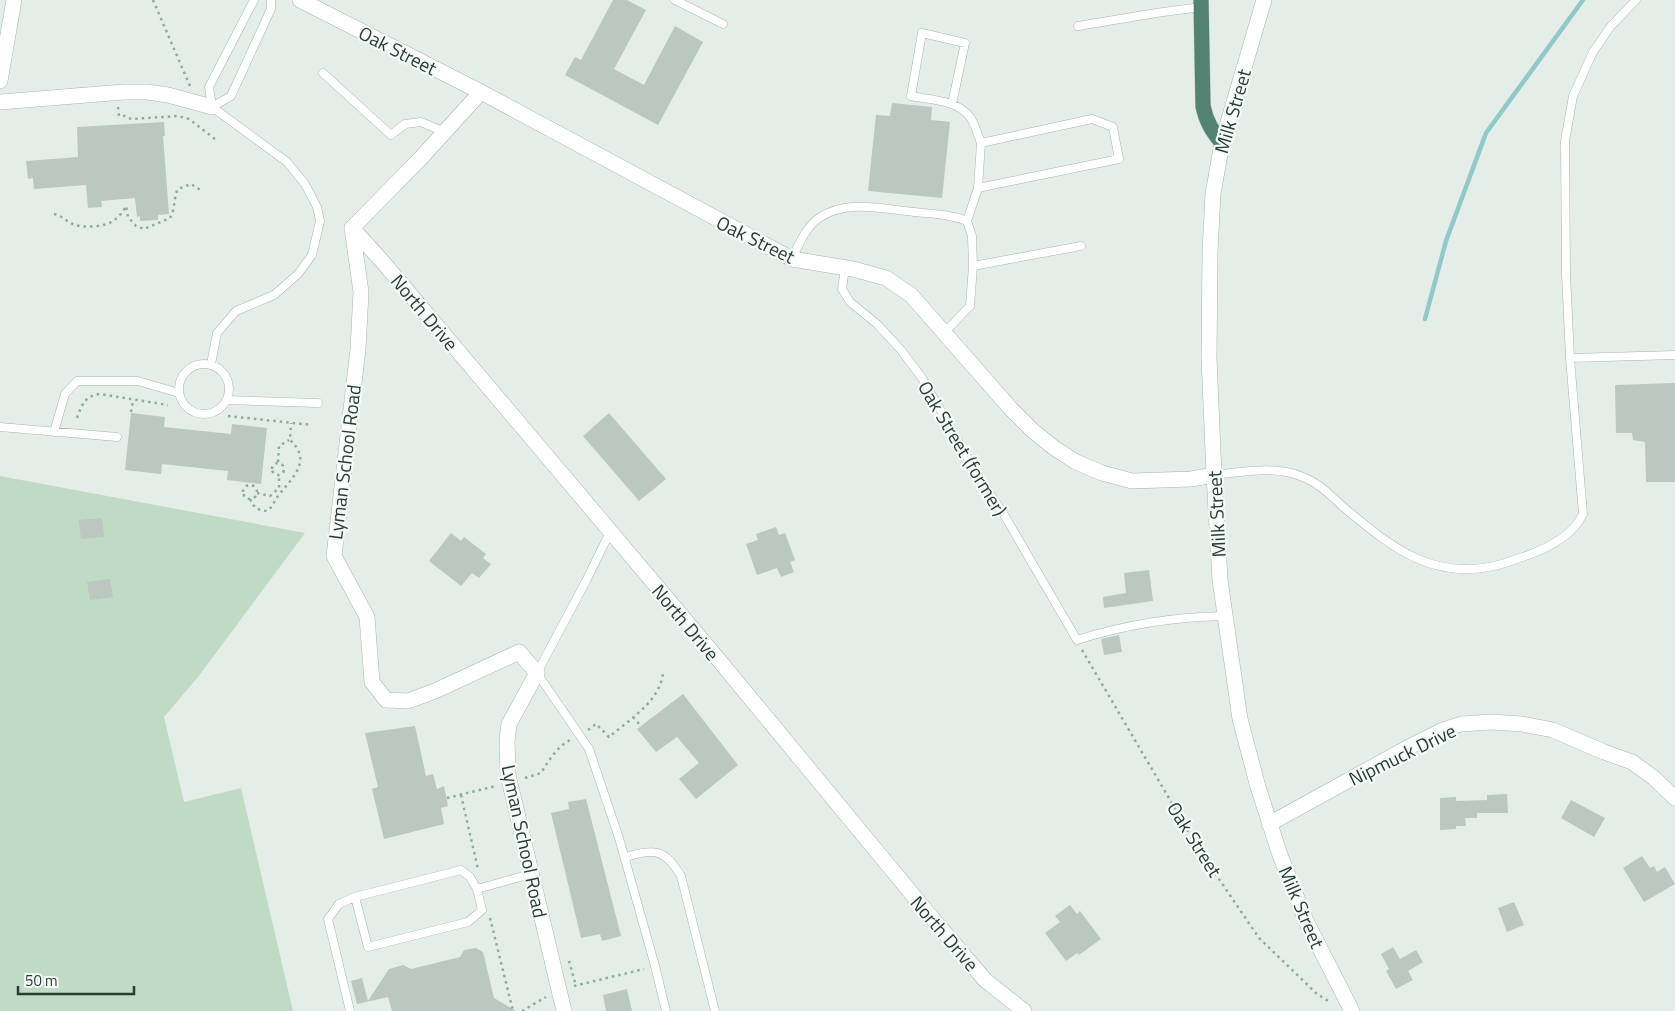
<svg xmlns="http://www.w3.org/2000/svg" width="1675" height="1011" font-family="'Titillium Web',sans-serif">
	<style>
		.green { fill: #c0dbc5 }
		.lines { fill: none; stroke-linecap: round; stroke-linejoin: round }
		.stream { stroke: #93c8cb; stroke-width: 4.5 }
		.building { fill: #bbc7c1 }
		.service-casing { stroke: #a8b5ae; stroke-width: 9 }
		.minor-casing { stroke: #a8b5ae; stroke-width: 16 }
		.secondary-casing { stroke: #a5b7af; stroke-width: 16 }
		.trunk-casing { stroke: #c2c9c6; stroke-width: 16 }
		.path { stroke: #89ad9e; stroke-width: 2.5; stroke-dasharray: 2.5 4; stroke-linecap: butt }
		.service { stroke: #fff; stroke-width: 8 }
		.minor { stroke: #fff; stroke-width: 15 }
		.secondary { stroke: #fff; stroke-width: 15 }
		.trunk { stroke: #528272; stroke-width: 15 }
		.labels { text-anchor: middle; dominant-baseline: central; stroke-width: 4.5; stroke-linejoin: round; paint-order: stroke }
		.street-label { font-size: 19px; fill: #263d34; stroke: #f5f9f7 }
	</style>
	<rect width="100%" height="100%" fill="#e5ede8"/>
	<!-- green -->
	<path class="green" d="M0,476L305,533L198,677L164,717L184,802L241,788L293,1011H0Z"/>
	<g class="lines">
		<!-- stream -->
		<path class="stream" d="M1425,319L1446,241L1486,133L1583,0"/>
	</g>
	<!-- building -->
	<path class="building" d="M613,0H627L646,10L614,69L644,85L675,26L703,42L658,125L565,75L575,57L581,60Z
		M892,103L932,107L931,120L950,122L942,198L868,191L876,115L890,116Z
		M164,122L165,136H163L169,214L158,215V220L140,221V216L137,217L135,198L101,201L102,207L88,208L86,185L34,189L33,178L28,179L26,161L78,157L77,127Z
		M1675,383V482H1646L1645,442L1633,440L1632,433H1616L1615,385Z
		M131,413L165,417L164,427L231,434L232,424L267,428L261,484L227,480L228,471L162,464L161,474L125,470Z
		M609,413L666,479L639,501L583,436Z
		M102,518L104,537L81,539L79,520Z
		M776,527L779,535L785,533L795,560L790,562L794,572L781,577L777,568L757,575L746,544L758,540L756,534Z
		M451,533L461,541L464,537L486,554L483,558L491,564L479,578L472,573L461,586L429,561Z
		M1149,570L1153,601L1104,608L1103,597L1126,593L1124,573Z
		M110,579L113,597L90,600L87,582Z
		M1119,635L1122,652L1104,655L1101,639Z
		M683,694L738,765L696,799L679,779L699,763L677,737L656,752L637,729Z
		M415,726L426,776L433,774L437,789L444,786L448,806L441,808L444,824L384,839L372,789L378,787L365,733Z
		M1507,794L1508,813H1477V818H1465L1466,826H1456V829L1440,830V798L1456,797V801L1487,800V795Z
		M586,799L621,936L602,941L600,934L581,938L551,813L569,809L568,802Z
		M1571,800L1605,818L1594,837L1561,818Z
		M1642,856L1650,868L1654,866L1657,872L1665,867L1675,884L1644,902L1623,868Z
		M1514,902L1524,925L1507,932L1498,908Z
		M1070,905L1077,914L1080,911L1101,939L1079,955L1077,953L1066,961L1045,933L1060,922L1055,916Z
		M1393,947L1400,959L1416,950L1423,962L1408,971L1413,980L1396,989L1386,971L1389,969L1381,954Z
		M476,948L483,952L494,998L516,1011H392L388,997L357,1004L351,981L362,978L368,1001L389,969L403,965L411,969L460,957L464,950Z
		M627,989L632,1011H606L603,995Z"/>
	<g class="lines">
		<defs>
			<path id="service" d="M254,0L209,87L212,107L231,96L271,9V0
				M675,0L723,24
				M1078,26L1156,13L1201,7
				M323,73L391,135L405,124L421,122L445,132
				M952,104L965,43L922,33L911,96C931,100 957,100 970,117C975,124 978,135 981,143L1092,119L1113,127L1119,159L978,188L967,221
				M978,188L981,143
				M792,259C799,244 805,228 819,218C846,199 883,209 914,212C932,214 950,214 967,221L972,236L973,266
				M845,268L842,289L850,302L877,324L901,350L922,378L974,469L1006,518L1077,640C1124,625 1175,617 1224,616
				M945,332L970,306L973,266L1081,246
				M1570,358L1675,355
				M179 389a25 25 0 1 1 50 0a25 25 0 1 1-50 0Z
				M211,364L217,333L236,311L274,295L298,274L312,255L320,221L317,207L305,184L287,162L212,107
				M227,400L318,403
				M0,427L117,437
				M54,432L65,394L77,381H138L179,393
				M1214,475C1243,472 1275,465 1303,477C1321,484 1334,499 1348,511C1394,549 1434,581 1498,565C1507,563 1515,559 1523,557C1546,549 1573,536 1583,514L1570,358L1566,274L1565,141L1573,96L1593,52L1611,26L1636,0
				M610,532L586,581L537,673L589,749L619,838L655,966L666,1011
				M625,857C655,849 664,848 681,876L715,1011
				M477,889L470,877L461,870L355,897L368,947L468,922L482,910L477,889L531,874
				M350,1011L328,919L339,904L355,897"/>
			<path id="minor" d="M300,0L481,92L792,259L853,269L886,278L911,295L1011,409L1032,430L1053,447L1076,462L1102,473L1132,481L1191,479L1214,475
				M0,81L14,0
				M0,102L124,92H147L168,95L212,107
				M352,228L382,261L713,653L917,900L985,980L1024,1011
				M352,228L361,292L358,349L334,556L367,617L372,682L386,700L408,701L435,691L519,652L537,673L509,724L507,740L508,775L564,1011
				M352,228L420,159L481,92
				M1269,824L1407,748L1443,730L1461,724L1491,722L1522,724L1553,730L1604,752L1632,762L1654,778L1675,798"/>
			<path id="secondary" d="M1264,0L1222,143L1213,194L1210,252L1209,358L1214,475L1220,580L1240,719L1258,787L1280,855L1306,921L1352,1011"/>
			<path id="trunk" d="M1201,0L1203,106C1206,121 1212,131 1222,143"/>
		</defs>
		<!-- service casing -->
		<use href="#service" class="service-casing"/>
		<!-- minor casing -->
		<use href="#minor" class="minor-casing"/>
		<!-- secondary casing -->
		<use href="#secondary" class="secondary-casing"/>
		<!-- trunk casing -->
		<use href="#trunk" class="trunk-casing"/>
		<!-- path -->
		<path class="path" d="M153,0L190,86
			M118,107L119,116H125L131,119L178,116L189,119L215,139
			M54,214C61,215 67,222 75,225C84,228 105,227 113,221C119,217 123,212 126,206L128,217L136,226L144,229L170,218L173,211L176,193L178,189L191,184L202,191
			M131,412L133,401
			M228,416L312,425
			M77,418C82,405 84,396 100,394L168,405
			M278,462L279,446L289,440
			M272 469a6 6 0 1 1 12 0a6 6 0 1 1-12 0Z
			M243 492a7 7 0 1 1 14 0a7 7 0 1 1-14 0Z
			M257,493L270,496L279,488V475
			M250,499C254,508 257,510 267,511C273,507 274,501 278,496C292,478 313,461 290,440L291,423
			M1082,650L1200,851L1259,938L1317,994L1330,1002
			M633,717L641,726
			M588,730L596,724L609,737C629,720 659,702 663,674
			M525,778L541,773C549,760 557,747 570,740
			M461,795L478,869
			M447,798L496,786
			M490,918L513,1011
			M569,961L576,986
			M574,986L644,969
			M522,1011L546,997"/>
		<!-- service -->
		<use href="#service" class="service"/>
		<!-- minor -->
		<use href="#minor" class="minor"/>
		<!-- secondary -->
		<use href="#secondary" class="secondary"/>
		<!-- trunk -->
		<use href="#trunk" class="trunk"/>
	</g>
	<g class="labels">
		<!-- street labels -->
		<g class="street-label">
			<text transform="translate(398 50) rotate(27)">Oak Street</text>
			<text transform="translate(1232 111) rotate(-74)">Milk Street</text>
			<text transform="translate(756 239) rotate(26)">Oak Street</text>
			<text transform="translate(425 312) rotate(50)">North Drive</text>
			<text transform="translate(963 448) rotate(59)">Oak Street (former)</text>
			<text transform="translate(344 462) rotate(-83)">Lyman School Road</text>
			<text transform="translate(1216 514) rotate(-93)">Milk Street</text>
			<text transform="translate(686 622) rotate(50)">North Drive</text>
			<text transform="translate(1402 754) rotate(-26)">Nipmuck Drive</text>
			<text transform="translate(1195 839) rotate(58)">Oak Street</text>
			<text transform="translate(525 841) rotate(78)">Lyman School Road</text>
			<text transform="translate(1302 907) rotate(67)">Milk Street</text>
			<text transform="translate(945 933) rotate(49)">North Drive</text>
		</g>
	</g>
	<!-- scale -->
	<path d="M18 986v8h116v-8" fill="none" stroke="#263d34" stroke-width="2.5"/>
	<text x="25" y="986" font-size="15" fill="#263d34" stroke="#f5f9f7" stroke-width="4" paint-order="stroke">50 m</text>
</svg>
